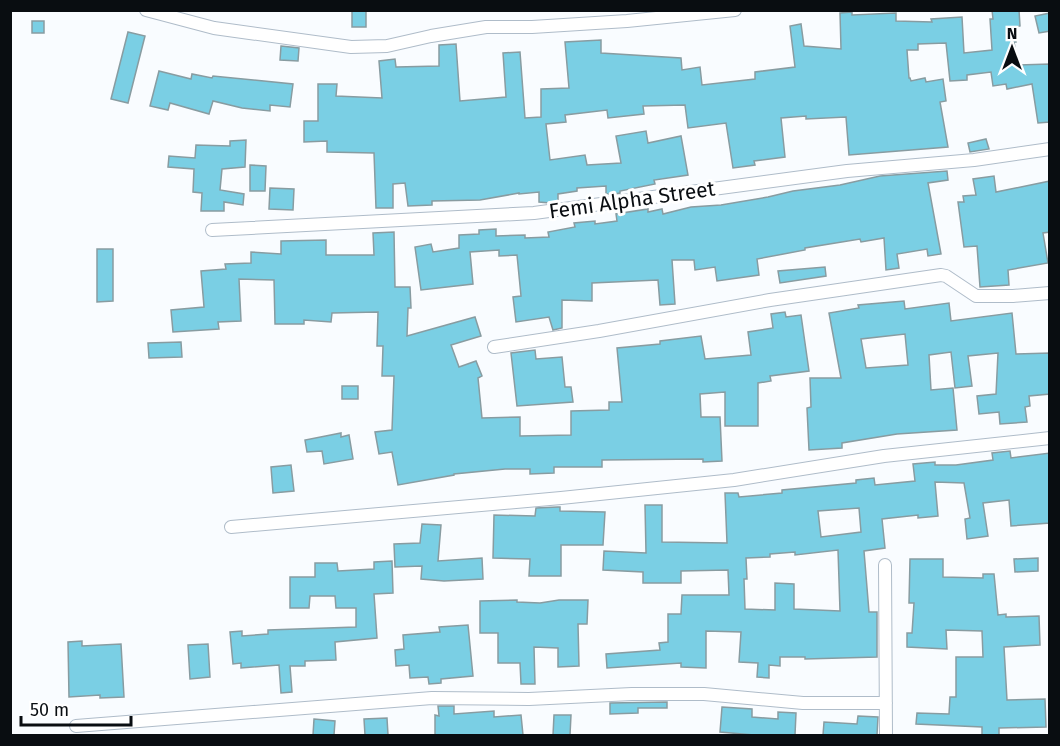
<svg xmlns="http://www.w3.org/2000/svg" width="1060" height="746" font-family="'Fira Sans',sans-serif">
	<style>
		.building { fill: #7acfe4; stroke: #889ca1; stroke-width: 1.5; fill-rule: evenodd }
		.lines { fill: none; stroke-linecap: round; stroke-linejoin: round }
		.minor-casing { stroke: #afbcc9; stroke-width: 14 }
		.minor { stroke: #fff; stroke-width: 12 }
		.labels { text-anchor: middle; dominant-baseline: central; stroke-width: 6; stroke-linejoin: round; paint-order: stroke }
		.street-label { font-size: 21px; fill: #090d11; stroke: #fff }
	</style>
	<rect width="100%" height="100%" fill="#f9fcff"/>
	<!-- building -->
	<path class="building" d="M352,10H366V27H352Z
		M992,10H1019L1020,26L1015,27L1016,42H1014L1018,65L1050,64V122L1038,123L1032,84L1007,89L1006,84L993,86L991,72L967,75V80L950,81L946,43L918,44V50H907L909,78H910L911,81L925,78L926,82L943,79L946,101L940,102L948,147L849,155L846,117L806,119V116L781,118L785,157L754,161L755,165L733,168L726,123L688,128L685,105L643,106L644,114L608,118L607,110L565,115L566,122L546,124L550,160L585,155L587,165L621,163L616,136L646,131L648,143L681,136L688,175L654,180L655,184L620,191V193L614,194H606V186L577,188V191L558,194V201L550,203L539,202V192L519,194V193L480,200L432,201V205L408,206L405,183L393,184V208H376L374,153L327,152V141L304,142V121H318V84H337L336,96L382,98L379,61L395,59L396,67L439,66V45L456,44L460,101L506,97L503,53L520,52L525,118L541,117V89L569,88L565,42L601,40V53L681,58L682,70L700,67L702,85L755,79V72L795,67L790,26L801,24L804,46L841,49L840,13L852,12V15L896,13V21L932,22L931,19L962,17L964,53L992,50L990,19H993Z
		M1050,13V31L1039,33L1035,16Z
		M32,21H44V33H32Z
		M128,32L145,36L128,103L111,99Z
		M281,46L299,48L298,61L280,60Z
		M159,71L191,79L192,74L212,78L213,76L293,84L290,107L270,105V111L242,108L213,101L209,114L170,103L168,110L150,106Z
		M986,139L989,149L970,152L968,143Z
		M246,140L245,167L222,169L220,190L244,194L243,205L224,202V211H201L202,193L193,192L194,169L168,167L169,156L195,158L196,145L230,146V141Z
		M250,165L266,166L265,191H250Z
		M947,171L948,180L928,183L941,254L928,256L927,249L897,254L899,268L886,270L884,238L861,242L860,239L805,248V250L757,259L759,275L717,281L715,267L695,270L694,260H672L675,304L660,305L658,280L592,283V301L562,300V328L553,330L549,317L516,322L513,297L521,296L517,255L499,256V250L470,252L473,284L421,290L415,247L431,244L433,252L459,248V235L479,234V230L496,229V236L525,235V238L549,237L548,232L575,227L574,223L595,221V224L617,221L616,214L648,209V212L662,209L663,214L691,207L721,205L768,197L793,191L840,185L880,176Z
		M994,176L996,192L1050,181V232L1043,233L1048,263L1008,270L1009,285L980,287L977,246L964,247L958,202H964L963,196L976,195L973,179Z
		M270,188L294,189L293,210L269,209Z
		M394,232L395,287H410L411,308H408L407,336L475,317L481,336L451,345L459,367L476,361L482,376L478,378L482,418L520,417V436L571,435V411L609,410V402H622L617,348L660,344V341L701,336L705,359L751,355L748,332L773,328L771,314L785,312L786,317L801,315L809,371L770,376L771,381L758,383V426H725V392L700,394L701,417H720L722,461L703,462V459L602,460V467H554V473L530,474V469H505L454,474V475L398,485L392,452L379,454L375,432L392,430L394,376H382L383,346H377L378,312L332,313L331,322L304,320V324H275L274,280L239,279L241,321L218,322L219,329L173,332L171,310L204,307L201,271L226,269L225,264L251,263V252L281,254V241L326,240V255H374L373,233Z
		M97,249H113V301L97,302Z
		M825,267L826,276L780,283L778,271Z
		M904,301L905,309L949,303L951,321L1012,313L1016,354L1050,353V394L1029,396L1030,406L1025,407L1027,422L1000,424L999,412L979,414L977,396L996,394L998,353L968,356L972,386L955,388L951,352L929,355L931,390L953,388L957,430L897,434L842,443V448L809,450L807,408L811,407L810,378H841L829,313L859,308L858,305ZM905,334L908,365L866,368L861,339Z
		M181,342L182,357L149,358L148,343Z
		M535,350L536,359L562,357L565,387H571L573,402L517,406L511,353Z
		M342,386H358V399H342Z
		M341,433V437L349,435L353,459L324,464L322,451L307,452L305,440Z
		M1010,451L1011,458L1050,453V523L1011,526L1009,500L983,503L988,536L967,539L965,519L970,518L964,483L935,482L938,516L918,518V515L882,519L885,548L864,551L869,612H877V657L805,659V657H780V666L769,665V678L757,677L758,663L739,662L741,632L706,631V668L681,667V663L607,668L606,654L660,650L659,643L668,642V614H681L682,595H729L728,570L681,571V583H643V572L603,570L604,551L646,553L645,505H662V542L727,543L725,493H738L739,497L782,493V490L856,483V480L874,478L875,485L915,481L913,464L935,462V465H956L993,460L992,453ZM859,508L861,532L821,537L818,511ZM838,550L840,611L794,609V584L775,583V610L745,609L744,579H747L746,558L770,557V554L795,552V555Z
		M291,465L294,491L273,493L271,467Z
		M558,507H560V511L605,512L603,545H561V576H529L530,559L493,558L494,515L535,516L536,508Z
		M422,524L441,525L438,561L482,558L483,579L444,581L421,579L422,566L395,567L394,544L420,543Z
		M1038,558V571L1015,572L1014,559Z
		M910,559H943V577L983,578V574H994L998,615L1006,614V617L1039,616L1040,645L1004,647L1007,700L1045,699L1046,727L999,728V735H982V727L916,724L917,713L949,714L950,697H956V657H983L982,631L946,630L947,649L907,647V633H912L914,603H909Z
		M392,561L393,593L374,594L377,638L335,642L336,660L305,661V666H290L292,692L281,693L279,665L241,668V663L233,664L230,632L242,631V636L268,634V630L356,627V608H336L335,596H310L309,608H290V577H315V563H337L338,571L374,569V562Z
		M517,600V602L540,603L559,600H588L587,624H578L579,666L558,667V648L534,647L535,684H521L520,663H498V633H480V601Z
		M468,625L473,676L441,679V683L429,684L428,677L410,678L409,665L396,666L395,650L404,649L403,635L440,632L439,627Z
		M82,641V646L121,644L124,697L100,698V695L69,697L68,642Z
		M208,644L210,677L190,679L188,645Z
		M667,702V708H638V713L610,714V703Z
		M438,706H454V714L494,711V717L521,715L523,735H435V715L439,716Z
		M722,707L752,709V717L778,719V712L796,713L795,735H754L720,732Z
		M554,715H571L570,735H553Z
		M858,716L878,717L877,735H823L824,722L857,724Z
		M387,718L388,735H365L364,719Z
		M314,719L335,721L334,735H313Z"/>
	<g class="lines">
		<defs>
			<path id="minor" d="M146,10L214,28L351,47L387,46L431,36L486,27H532L627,21L735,10
				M212,230L534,213L847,171L974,160L1050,149
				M494,347L599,331L770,300L941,275L946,276L976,296H1013L1050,293
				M231,527L561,498L734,480L884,456L1050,438
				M885,565L886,736
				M76,726L432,698L529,699L632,694H704L803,703H886"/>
		</defs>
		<!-- minor casing -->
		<use href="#minor" class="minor-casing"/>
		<!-- minor -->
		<use href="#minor" class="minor"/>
	</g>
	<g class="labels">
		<!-- street labels -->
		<g class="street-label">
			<text transform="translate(632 200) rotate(-8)">Femi Alpha Street</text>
		</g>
	</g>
	<!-- border -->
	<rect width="1060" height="746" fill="none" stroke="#090d11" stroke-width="24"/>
	<!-- north arrow -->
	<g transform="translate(1012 48)" stroke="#ffffff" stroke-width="4.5" paint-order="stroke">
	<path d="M0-4.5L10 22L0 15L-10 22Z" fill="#090d11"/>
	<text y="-9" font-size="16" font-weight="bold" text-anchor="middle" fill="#090d11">N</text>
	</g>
	<!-- scale -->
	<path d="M21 716v9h110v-9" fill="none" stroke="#090d11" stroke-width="3"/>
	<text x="30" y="716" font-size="18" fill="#090d11" stroke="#ffffff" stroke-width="4.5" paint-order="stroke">50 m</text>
</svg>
